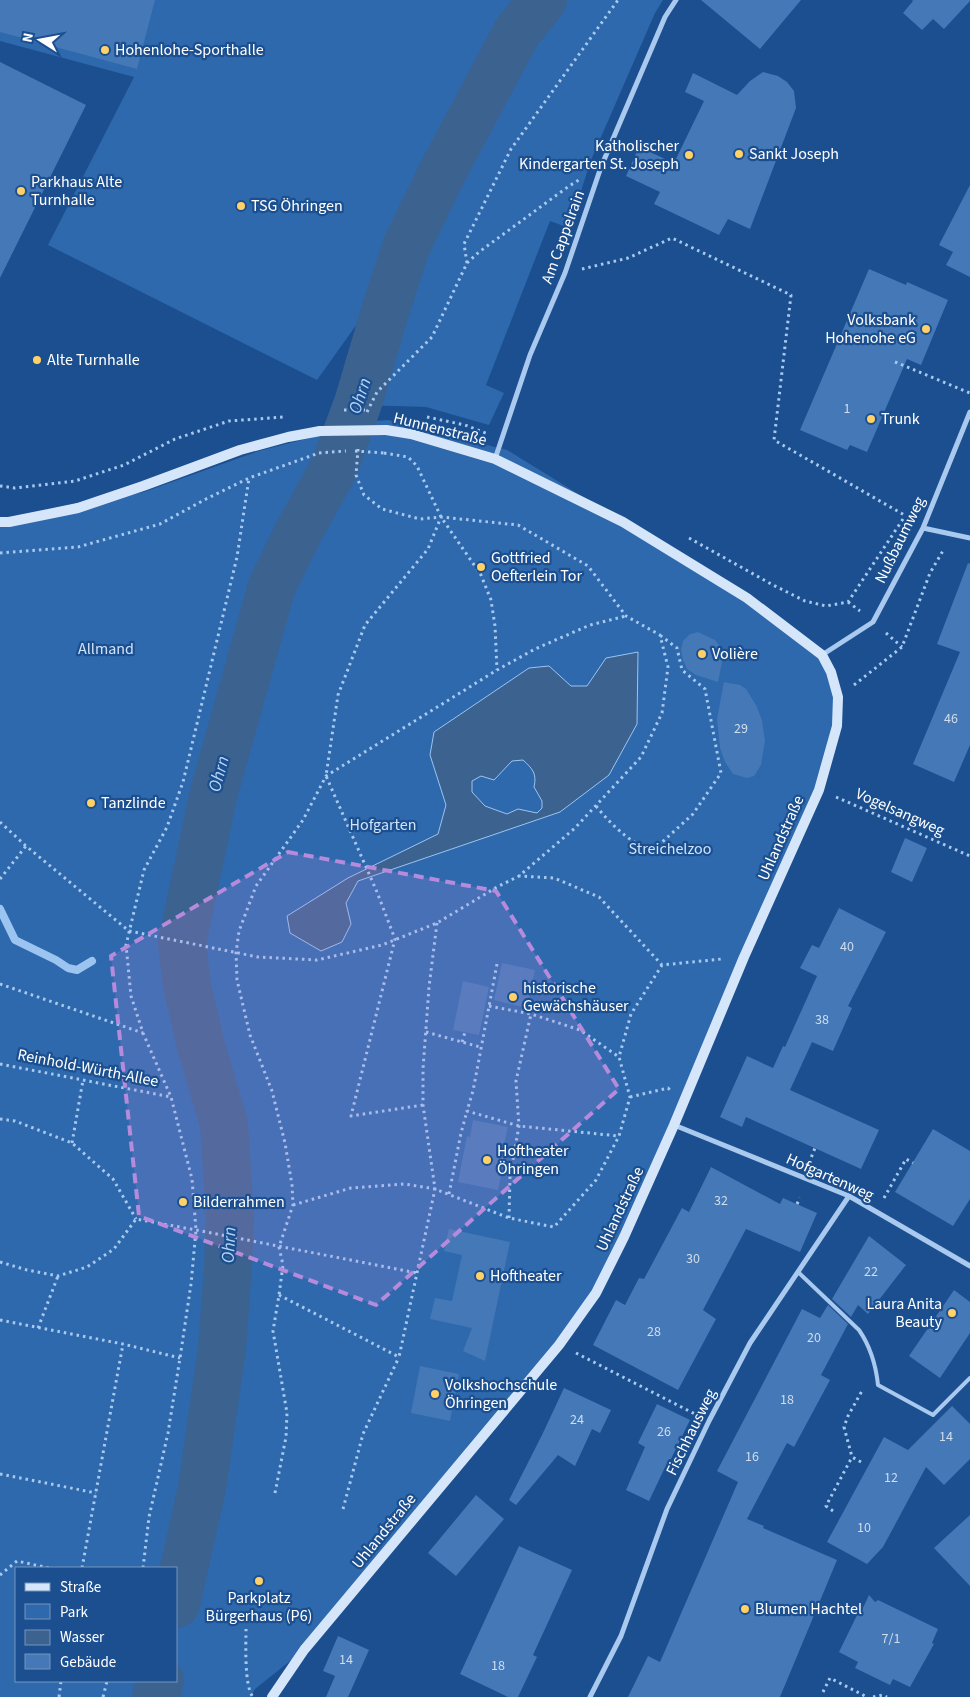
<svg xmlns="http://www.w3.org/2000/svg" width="970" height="1697" font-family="'Source Sans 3',sans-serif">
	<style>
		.green { fill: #2e69ad; fill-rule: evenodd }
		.water { fill: #3c6290; stroke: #9cc4f0; fill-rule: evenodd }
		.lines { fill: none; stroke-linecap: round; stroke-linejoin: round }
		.stream { stroke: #9cc4f0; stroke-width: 8 }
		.river { stroke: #3c6290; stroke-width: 48 }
		.building { fill: #4478b7 }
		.path { stroke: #a9c9ee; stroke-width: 3; stroke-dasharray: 2.5 4; stroke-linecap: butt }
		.lane { stroke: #a9c9ee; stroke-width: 4 }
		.street { stroke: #a9c9ee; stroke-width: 5 }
		.secondary { stroke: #d6e6fa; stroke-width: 10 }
		.path-bridge { stroke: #a9c9ee; stroke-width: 3; stroke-dasharray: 2.5 4; stroke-linecap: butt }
		.secondary-bridge { stroke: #d6e6fa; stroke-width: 10 }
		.marked { fill: #b68bdc; fill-opacity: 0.2; stroke: #b68bdc; stroke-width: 4; stroke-dasharray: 10 6; stroke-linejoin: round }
		.poi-dot { fill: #ffd166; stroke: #1b4f8f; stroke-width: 2 }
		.labels { text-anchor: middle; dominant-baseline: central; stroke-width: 4.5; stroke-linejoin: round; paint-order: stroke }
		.number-label { font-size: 14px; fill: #d0dded }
		.poi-label { font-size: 16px; fill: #fff; stroke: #1b4f8f; text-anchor: start }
		.street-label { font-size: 16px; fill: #fff; stroke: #1b4f8f }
		.park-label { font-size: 16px; fill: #cfe3fa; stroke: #1b4f8f }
		.water-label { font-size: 18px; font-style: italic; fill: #b5d3f5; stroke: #1b4f8f }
	</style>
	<rect width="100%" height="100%" fill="#1b4f8f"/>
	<!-- green -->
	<path class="green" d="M0,0H514L499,25L430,167L367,310L317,380L48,245L134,77L0,41Z
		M555,0H663L655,13L591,160L569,228L550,221L486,385L504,393L489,425L426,407L362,405L451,172L523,37Z
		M388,420L507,450L747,598L822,655L838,697L819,790L596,1293L304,1650L255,1689L250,1697H0V522H9L144,492L259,451L375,421ZM16,1568H176V1681H16Z"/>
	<!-- water -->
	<path class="water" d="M638,652L637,724L609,775L560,812L358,881L346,903L351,924L342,942L321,951L290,933L287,916L348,878L438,834L446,805L430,755L434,732L529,668L549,666L571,686H587L606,658ZM523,760C533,769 537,774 534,787L542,801V808L537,813L518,809L507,814L485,806L472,792V781L481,776L494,780L512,761Z"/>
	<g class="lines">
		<!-- stream -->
		<path class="stream" d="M0,909L15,940L56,960L68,968L77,970L92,961"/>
		<!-- river -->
		<path class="river" d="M176,1604L202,1488L222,1348L228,1268L230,1217L224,1124L201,1046L187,986L182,943L214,792L272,586L298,533L334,468L358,403L385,312L406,247L442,173L517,32L543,0
			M156,1697L160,1681"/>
	</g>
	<!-- building -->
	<path class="building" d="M0,0H155L137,69L0,32Z
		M701,0H801L760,49Z
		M912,0H970V1L944,29L933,19L922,30L903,13L913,1Z
		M0,62L86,105L0,278Z
		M763,72L778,76L787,82L794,91L796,108L750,229L728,219L719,235L654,204L660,192L626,176L639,147L674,163L704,101L685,92L693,73L737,95L750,81Z
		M970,185V277L946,265L953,252L939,245Z
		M869,269L906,285L907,282L948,300L921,365L907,359L867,452L850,445L847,450L800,430Z
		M968,563L970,564V745L954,782L913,764L960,652L937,644Z
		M698,632L715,640L722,649L723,657L718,682L696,675L687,669L683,660L681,650L683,641L690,634Z
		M724,682L740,685L746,689L756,705L762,720L765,741L761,765L754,776L747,778L733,774L725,762L720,748L717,719Z
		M905,838L927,848L912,882L891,872Z
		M839,908L886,932L848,1006L852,1008L833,1051L812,1042L790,1090L879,1130L861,1169L746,1117L742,1127L720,1117L747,1056L773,1068L783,1046L785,1047L817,976L800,968L812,945L819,948Z
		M502,963L535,970L527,1008L494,1000Z
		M463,981L489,987L479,1035L453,1030Z
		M473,1120L508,1127L504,1144H507L498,1190L458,1182L467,1136L470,1137Z
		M933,1129L970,1151V1199L953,1226L895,1192Z
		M711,1167L780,1204L783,1198L817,1213L800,1252L746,1229L703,1310L716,1319L678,1390L593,1345L616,1300L625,1305L639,1278L644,1279L682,1208L689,1212Z
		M449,1229L510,1242L485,1361L463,1351L472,1328L430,1319L435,1298L452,1301L462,1255L444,1251Z
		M869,1236L906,1265L868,1314L858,1305L851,1317L832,1299Z
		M954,1290L970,1302V1333L940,1378L909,1356Z
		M828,1305L848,1324L821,1375L830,1380L794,1447L787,1443L747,1519L764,1526L763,1528L837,1560L780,1697H628L648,1656L660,1662L738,1482L717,1471L802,1309L820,1318Z
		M420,1366L459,1374L450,1421L411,1413Z
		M564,1388L611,1410L600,1433L592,1429L575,1466L558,1455L516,1505L509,1500L542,1435Z
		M657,1404L690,1420L671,1459H669L649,1501L626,1490L645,1447L638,1443Z
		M952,1406L970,1424V1459L944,1485L926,1467L883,1547L867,1564L827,1542L884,1437L908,1450Z
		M476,1495L504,1519L456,1576L428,1553Z
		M970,1515V1586L934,1548Z
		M519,1546L572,1570L533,1655L537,1657L518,1697H508L460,1674Z
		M869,1595L875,1602L878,1600L938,1629L932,1643L934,1644L910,1687L893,1679L890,1685L855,1668L858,1662L839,1652L860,1609L862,1610Z
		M338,1636L369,1650L348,1697H326L335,1676L323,1671Z"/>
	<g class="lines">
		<!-- path -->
		<path class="path" d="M467,263L464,244L511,149L618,0
			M582,269L628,258L672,238L791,295L774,440L906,516
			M895,362L970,393
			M367,412L377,392L432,337L467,263L479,252L569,186L579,180
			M427,417L465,425L488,434
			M358,449L356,475L364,495L382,509L420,519L441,517L518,525L588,566L626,616L660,635L668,667L662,713L641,757L575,828L519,876L554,878L599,897L662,965L722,959
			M384,453L408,457L417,466L441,517L481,575L491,600L495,626L497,670
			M0,486L15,488L75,481L124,465L175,439L229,421L284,417
			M689,538L773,585L805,601L826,606L848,602L905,516
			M0,553L78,547L160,524L206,499L249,478L319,453
			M848,602L860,611
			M886,633L902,647
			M854,685L902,647L930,573L944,549
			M836,797L970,856
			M596,806C610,823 624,837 644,848L659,845L693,814L721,773L705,689L682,670L677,648L661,636
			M0,822L26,846L129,931L258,957L317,960L382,945L437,923L497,887L519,876
			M0,879L26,846
			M497,964L473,1091L467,1111L519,1126L619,1136
			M0,984L143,1033
			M489,1006L531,1014L580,1030L619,1057
			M426,1032L480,1047
			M462,1042L465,1032
			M0,1064L171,1097
			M630,1097L668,1088L670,1090
			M423,1105L351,1116L395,939L377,892L326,776L338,695L365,625L428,549L441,517
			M0,1119L15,1121L72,1143L113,1179L136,1219
			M72,1143L83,1080
			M809,1163L815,1148
			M449,1194L461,1133L467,1111
			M884,1198L906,1159L913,1163
			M797,1204L800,1198
			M293,1205L351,1188L405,1184L435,1189L509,1218L554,1227L596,1180L619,1136L630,1097L619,1057L631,1014L662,965
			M509,1218L510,1176L519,1126L516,1081L531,1014
			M0,1262L27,1270L58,1276L87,1267L114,1249L136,1219L196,1230L417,1273
			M279,1295L399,1357L435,1189L423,1105V1069L429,987L437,923
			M0,1320L123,1344L180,1358
			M38,1328L58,1276
			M576,1353L695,1414
			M861,1462L852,1457L844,1427L848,1416L863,1389
			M0,1474L96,1493
			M275,1493L286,1437L287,1413L273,1331L279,1295L283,1265L279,1247L293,1205L292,1185L285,1143L272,1091L250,1035L237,980L236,953L239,931L256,886L303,820L326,776L497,670L535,649L590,625L626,616
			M343,1509L363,1434L399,1357
			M833,1511L826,1506L852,1457
			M82,1568L123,1344
			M143,1568L149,1517L168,1433L180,1358L191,1284L196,1230L192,1179L171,1097L143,1033L131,996L126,945L144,870L167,827L183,782L237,557L249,478
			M0,1575L17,1561L49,1568
			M246,1629C246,1644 244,1686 253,1697
			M823,1692L830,1678L867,1697
			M59,1697L61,1681
			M103,1697L107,1681
			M873,1697L883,1695L887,1697"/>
		<!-- lane -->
		<path class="lane" d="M798,1272L859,1330C870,1346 876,1366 878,1385L933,1415L970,1378"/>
		<!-- street -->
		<path class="street" d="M495,459L530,355L565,273L601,167L665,17L676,0
			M923,528L970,538
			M822,655L873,622L923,528L970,412
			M674,1125L849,1196L970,1266
			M590,1697L621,1636L667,1509L709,1421L750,1343L849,1196"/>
		<!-- secondary -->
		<path class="secondary" d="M0,522H9L78,508L143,486L240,450L288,437L320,431
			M272,1697L304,1650L559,1345L596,1293L624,1237L674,1125L744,957L819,790L837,726L838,697L831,672L822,655L747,598L623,522L495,459L411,434L386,430"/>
		<!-- path-bridge -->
		<path class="path-bridge" d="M344,410H365
			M355,451L384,453
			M319,453L346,451"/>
		<!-- secondary-bridge -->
		<path class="secondary-bridge" d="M320,431L386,430"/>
	</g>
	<!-- marked area -->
	<path class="marked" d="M288,852L496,891L619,1089L376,1305L139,1216L111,956Z"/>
	<!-- markers -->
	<g class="poi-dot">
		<circle cx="105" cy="50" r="5"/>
		<circle cx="739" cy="154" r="5"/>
		<circle cx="689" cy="155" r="5"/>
		<circle cx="21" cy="191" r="5"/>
		<circle cx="241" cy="206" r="5"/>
		<circle cx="926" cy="329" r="5"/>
		<circle cx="37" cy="360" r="5"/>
		<circle cx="871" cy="419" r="5"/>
		<circle cx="481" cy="567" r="5"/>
		<circle cx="702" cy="654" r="5"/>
		<circle cx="91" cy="803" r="5"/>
		<circle cx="513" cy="997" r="5"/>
		<circle cx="487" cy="1160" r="5"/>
		<circle cx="183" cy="1202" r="5"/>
		<circle cx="480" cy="1276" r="5"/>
		<circle cx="952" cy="1313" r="5"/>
		<circle cx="435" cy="1394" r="5"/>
		<circle cx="259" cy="1581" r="5"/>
		<circle cx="745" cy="1609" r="5"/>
	</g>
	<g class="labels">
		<!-- number labels -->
		<g class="number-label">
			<text x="847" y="409">1</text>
			<text x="951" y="719">46</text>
			<text x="741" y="729">29</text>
			<text x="847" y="947">40</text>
			<text x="822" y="1020">38</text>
			<text x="721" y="1201">32</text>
			<text x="693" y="1259">30</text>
			<text x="871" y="1272">22</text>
			<text x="654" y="1332">28</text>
			<text x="814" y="1338">20</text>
			<text x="787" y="1400">18</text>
			<text x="577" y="1420">24</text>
			<text x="664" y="1432">26</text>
			<text x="946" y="1437">14</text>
			<text x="752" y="1457">16</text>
			<text x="891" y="1478">12</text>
			<text x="864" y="1528">10</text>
			<text x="891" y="1639">7/1</text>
			<text x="346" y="1660">14</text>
			<text x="498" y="1666">18</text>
		</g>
		<!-- poi labels -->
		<g class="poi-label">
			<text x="115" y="50">Hohenlohe-Sporthalle</text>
			<text x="679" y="146" text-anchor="end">Katholischer<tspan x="679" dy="18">Kindergarten St. Joseph</tspan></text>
			<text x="749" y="154">Sankt Joseph</text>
			<text x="31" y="182">Parkhaus Alte<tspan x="31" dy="18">Turnhalle</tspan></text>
			<text x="251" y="206">TSG Öhringen</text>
			<text x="916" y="320" text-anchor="end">Volksbank<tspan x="916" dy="18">Hohenohe eG</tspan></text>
			<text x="47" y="360">Alte Turnhalle</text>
			<text x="881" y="419">Trunk</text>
			<text x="491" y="558">Gottfried<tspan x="491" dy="18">Oefterlein Tor</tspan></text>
			<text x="712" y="654">Volière</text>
			<text x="101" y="803">Tanzlinde</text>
			<text x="523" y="988">historische<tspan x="523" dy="18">Gewächshäuser</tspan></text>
			<text x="497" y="1151">Hoftheater<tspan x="497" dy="18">Öhringen</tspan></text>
			<text x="193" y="1202">Bilderrahmen</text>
			<text x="490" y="1276">Hoftheater</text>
			<text x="942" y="1304" text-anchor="end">Laura Anita<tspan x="942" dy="18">Beauty</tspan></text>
			<text x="445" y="1385">Volkshochschule<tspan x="445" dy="18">Öhringen</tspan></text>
			<text x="259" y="1598" text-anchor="middle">Parkplatz<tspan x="259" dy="18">Bürgerhaus (P6)</tspan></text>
			<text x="755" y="1609">Blumen Hachtel</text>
		</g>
		<!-- street labels -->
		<g class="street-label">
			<text transform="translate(563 237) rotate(-70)">Am Cappelrain</text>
			<text transform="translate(440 429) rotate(14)">Hunnenstraße</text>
			<text transform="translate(900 540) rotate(-64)">Nußbaumweg</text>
			<text transform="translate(900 812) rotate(24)">Vogelsangweg</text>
			<text transform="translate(781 838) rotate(-66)">Uhlandstraße</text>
			<text transform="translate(88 1068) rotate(11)">Reinhold-Würth-Allee</text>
			<text transform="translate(830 1177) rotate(24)">Hofgartenweg</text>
			<text transform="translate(620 1209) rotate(-65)">Uhlandstraße</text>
			<text transform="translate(691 1432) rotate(-64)">Fischhausweg</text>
			<text transform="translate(384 1531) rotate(-51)">Uhlandstraße</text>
		</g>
		<!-- park labels -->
		<g class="park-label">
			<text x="106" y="649">Allmand</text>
			<text x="383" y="825">Hofgarten</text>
			<text x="670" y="849">Streichelzoo</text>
		</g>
		<!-- water labels -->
		<g class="water-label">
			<text transform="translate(360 396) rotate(-72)">Ohrn</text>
			<text transform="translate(219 774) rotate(-75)">Ohrn</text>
			<text transform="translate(229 1245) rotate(-87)">Ohrn</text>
		</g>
	</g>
	<!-- legend -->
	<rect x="15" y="1567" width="162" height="115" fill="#1b4f8f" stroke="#7695bc"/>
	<rect x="25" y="1583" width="25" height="8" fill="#d6e6fa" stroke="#7695bc"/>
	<text x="60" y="1592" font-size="15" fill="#ffffff">Straße</text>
	<rect x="25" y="1604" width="25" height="15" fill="#2e69ad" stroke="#7695bc"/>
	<text x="60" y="1617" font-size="15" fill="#ffffff">Park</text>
	<rect x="25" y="1630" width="25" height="15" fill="#3c6290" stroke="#7695bc"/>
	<text x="60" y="1642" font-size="15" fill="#ffffff">Wasser</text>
	<rect x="25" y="1654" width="25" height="15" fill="#4478b7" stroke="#7695bc"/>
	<text x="60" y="1667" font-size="15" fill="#ffffff">Gebäude</text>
	<!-- north arrow -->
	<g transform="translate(40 40) rotate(281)" stroke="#1b4f8f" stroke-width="4" paint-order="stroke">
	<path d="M0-4L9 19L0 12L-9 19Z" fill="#ffffff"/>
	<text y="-8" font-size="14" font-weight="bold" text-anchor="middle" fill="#ffffff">N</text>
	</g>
</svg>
